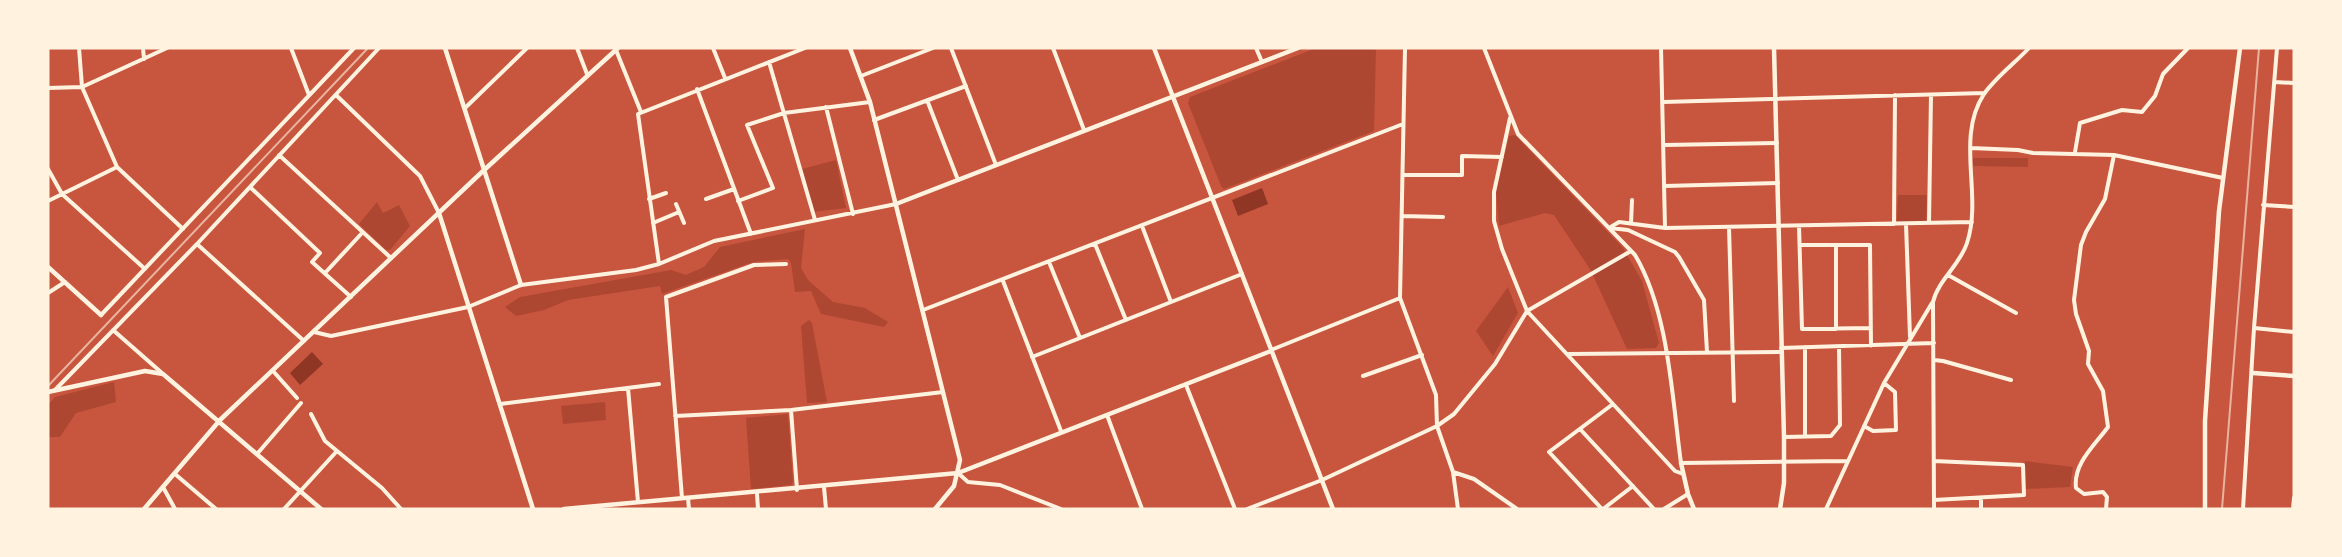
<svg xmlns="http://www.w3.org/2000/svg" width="2342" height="557" font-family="Commissioner,sans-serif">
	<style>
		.green { fill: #ae4732 }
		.water { fill: #8f3625 }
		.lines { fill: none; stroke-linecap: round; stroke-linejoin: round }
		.minor { stroke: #fff3e0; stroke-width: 4 }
		.tertiary { stroke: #fff3e0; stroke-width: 4.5 }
		.rail { stroke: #e9b49f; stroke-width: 2 }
	</style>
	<rect width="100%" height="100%" fill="#c8553d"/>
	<!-- green -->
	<path class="green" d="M1316,48H1376L1374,131L1224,189L1221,186L1188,103L1190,97Z
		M1515,135L1623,248L1642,281L1659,343L1656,348L1627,349L1590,269L1554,215L1545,213L1499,226L1496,190L1509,136Z
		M1973,158H2028V167L1973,166Z
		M836,160L846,208L813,212L802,169Z
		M1898,195H1927L1926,222H1897Z
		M377,202L383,213L399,205L410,226L390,250H386L359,224Z
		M805,229L801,268L808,280L833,302L865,308L888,322L884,327L821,314L811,291L795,292L791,263L788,259L753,262L662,294L660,286L568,300L544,310L516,316L505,307L520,297L671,270L686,275L704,267L720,247Z
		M1508,287L1518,313L1493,356L1476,331Z
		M809,320L812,323L827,402L807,403L801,326Z
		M114,382L116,402L76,413L60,437H48V405L55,397Z
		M605,402L606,420L563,424L561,406Z
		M788,414L793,482L791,485L751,489L746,418Z
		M2025,461L2073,467L2070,487L2025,489Z"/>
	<!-- water -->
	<path class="water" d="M1262,188L1268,204L1238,216L1232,200Z
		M312,352L323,364L300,385L290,373Z"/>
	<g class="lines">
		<!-- minor -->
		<path class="minor" d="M79,48L82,87L117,167L183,229
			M143,48L144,59
			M291,48L309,95
			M577,48L587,74
			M713,48L725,78
			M951,48L996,165
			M1053,48L1084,130
			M1256,48L1262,62
			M1405,48L1400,298L1436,395L1437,426L1453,472L1458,509
			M1484,48L1518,134L1635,255C1669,312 1672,398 1681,463L1847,461
			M1661,48L1665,228
			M616,50L641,112
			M769,62L815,220
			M861,76L933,48
			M2274,82L2294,83
			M48,88L82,87L167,48
			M697,89L751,234
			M336,95L420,176L439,213
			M927,100L958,180
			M1663,102L1984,93
			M826,107L853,214
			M465,108L527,48
			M1510,118L1494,192V221L1502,249L1527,311L1675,471L1683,474
			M874,120L966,86
			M1664,145L1777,143
			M1971,148L2018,150L2033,153L2114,155L2223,178
			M2075,152L2080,123L2122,110L2142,112L2155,96L2163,74L2188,48
			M279,155L391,258
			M48,169L62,194L145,269
			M1403,175H1462V156L1502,157
			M1664,186L1778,183
			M250,187L320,253L312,262L351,297
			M649,199L666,193
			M706,199L734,189
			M48,201L117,167
			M738,201L773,188L747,125L784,113L870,102
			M676,204L684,223
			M2263,205L2294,207
			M1402,216L1443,217
			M653,223L679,212
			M1631,223L1632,200
			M1929,223L1931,95
			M1894,224L1895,95
			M1906,224L1910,337
			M1142,226L1171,302
			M1799,226L1802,329L1870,328
			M1729,227L1734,401
			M1609,228L1619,222L1665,228L1972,222
			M1610,228L1628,230L1675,252L1679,257L1704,300L1707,352
			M197,244L304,341
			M1095,244L1126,320
			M1800,245H1870L1871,346
			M1836,245V329
			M1049,262L1080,338
			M659,264L638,114L805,48
			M325,273L362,233
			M1948,275L2016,313
			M1003,281L1061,431
			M48,293L65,282
			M923,310L1403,124
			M101,315L354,48
			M2254,328L2294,332
			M113,330L162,373
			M314,332L331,336L468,307L521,285L636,270L659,264L714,241L896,204
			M1805,347V437
			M1781,348L1934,343
			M1271,350L1400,298
			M1569,354L1781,352
			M1032,357L1242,274
			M1934,360L1943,361L2011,380
			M273,371L297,398
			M1363,376L1422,355
			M1186,385L1235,509
			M628,388L638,502
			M55,390L197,244L379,48
			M500,404L659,384
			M791,410L797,490
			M311,414L325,441L382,488L401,509
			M1107,415L1142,509
			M675,416L791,410L943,392
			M1864,426L1873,431L1896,430L1895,392L1884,383
			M1580,429L1654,509
			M1784,437L1831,436L1840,425L1839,347
			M257,454L301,403
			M1934,461L2023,465L2024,495L1934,500
			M1453,472L1474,479L1517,509
			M958,473L968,482L1000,485L1061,509
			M175,474L216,509
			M163,487L175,509
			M824,487L826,509
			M757,494L758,509
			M682,498L666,297L754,265L786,264
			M688,498L689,509
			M1981,499V509
			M284,509L337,451
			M1247,509L1322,480L1437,426L1454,414L1495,364L1527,311L1631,251
			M1602,509L1549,452L1613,404
			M1603,509L1633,486
			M1664,509L1688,494
			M1826,509L1884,383L1932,303
			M1934,509L1933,302C1938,280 1960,265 1967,243C1983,195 1955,138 1984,94C1996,77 2015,63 2029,48
			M2106,509L2107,497L2103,492L2084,494L2076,488C2073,464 2094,446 2108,427L2103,391L2088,364L2089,351L2076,314L2074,300L2081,245L2086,232L2105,199L2114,155
			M2243,509L2254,328L2277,48
			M2293,509L2294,498"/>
		<!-- tertiary -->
		<path class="tertiary" d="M445,48L521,285
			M850,48L870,102L960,460L954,486L935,509
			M1154,48L1333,509
			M1774,48L1784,437V483L1780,509
			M896,204L1298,48
			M439,213L533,509
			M48,267L101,315
			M2253,373L2294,376
			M48,392L145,371L163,374L321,509
			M1681,463L1688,494L1694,509
			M144,509L220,420L483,171L618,48
			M564,509L958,473L1271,351
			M2205,509V421L2219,211L2240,48"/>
		<!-- rail -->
		<path class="rail" d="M48,386L368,48
			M2222,509L2259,48"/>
	</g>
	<!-- border -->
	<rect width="2342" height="557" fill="none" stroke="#fff3e0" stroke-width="99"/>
</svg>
